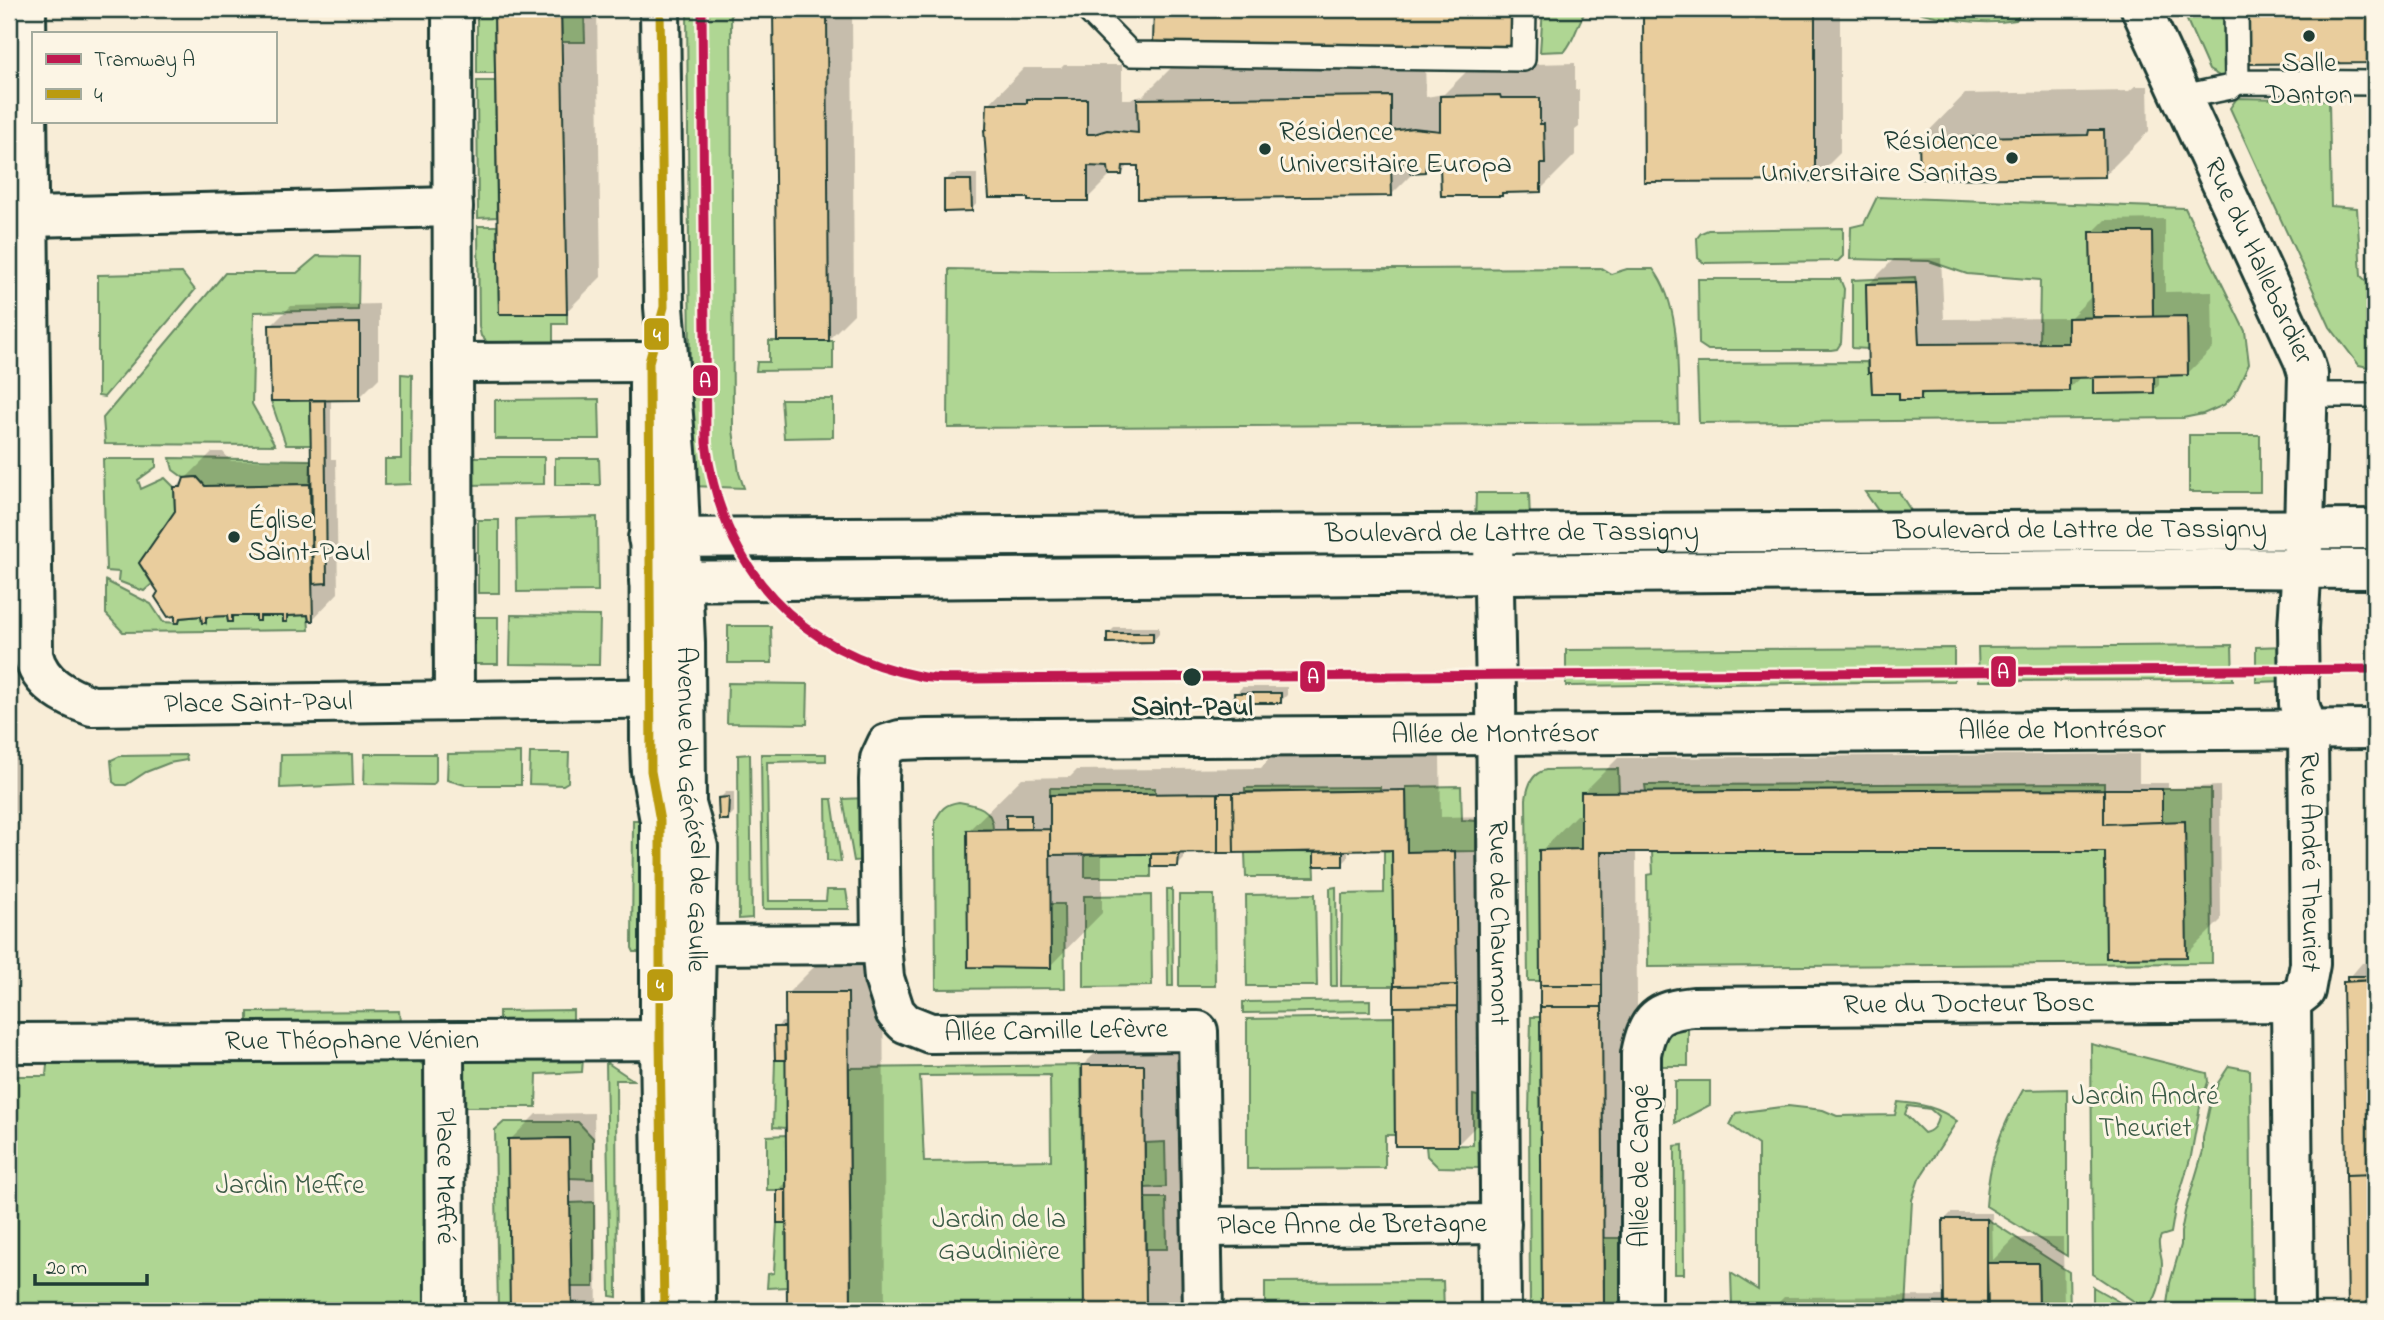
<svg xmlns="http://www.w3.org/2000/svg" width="2384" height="1320" font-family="'Indie Flower',sans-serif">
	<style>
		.green { fill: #afd693; stroke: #678a64; stroke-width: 2; fill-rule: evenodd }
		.shadow { fill: #0003 }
		.building { fill: #e9cd9d; stroke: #1f3d34; stroke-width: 2 }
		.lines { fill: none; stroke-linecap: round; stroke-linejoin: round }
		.service-casing { stroke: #1f3d34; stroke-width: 28 }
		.minor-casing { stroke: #1f3d34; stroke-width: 44 }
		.tertiary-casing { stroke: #1f3d34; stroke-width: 44 }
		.secondary-casing { stroke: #1f3d34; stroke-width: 44 }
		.service { stroke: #fcf5e5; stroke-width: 23 }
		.minor { stroke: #fcf5e5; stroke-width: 38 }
		.tertiary { stroke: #fcf5e5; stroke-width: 38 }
		.secondary { stroke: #fcf5e5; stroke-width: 38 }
		.bus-1-casing { stroke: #fcf5e5; stroke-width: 14 }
		.bus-1 { stroke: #ba9b10; stroke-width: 9 }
		.tram-1-casing { stroke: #fcf5e5; stroke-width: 14 }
		.tram-1 { stroke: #bf1950; stroke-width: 9 }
		.poi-dot { fill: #1f3d34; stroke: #fcf5e5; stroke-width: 2.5 }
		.labels { text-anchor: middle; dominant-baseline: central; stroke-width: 6; stroke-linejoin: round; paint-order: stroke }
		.poi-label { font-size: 28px; fill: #1f3d34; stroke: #fcf5e5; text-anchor: start }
		.street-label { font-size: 28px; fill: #1f3d34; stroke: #fcf5e5 }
		.stop-label { font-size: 28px; font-weight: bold; fill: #1f3d34; stroke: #fcf5e5 }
		.park-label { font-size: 28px; fill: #3c5c47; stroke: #fcf5e5 }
		.line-badge { stroke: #fcf5e5; stroke-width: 2.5 }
		.badge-label { font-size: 19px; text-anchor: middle; font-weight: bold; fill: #fff }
	</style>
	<rect width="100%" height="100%" fill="#f8edd7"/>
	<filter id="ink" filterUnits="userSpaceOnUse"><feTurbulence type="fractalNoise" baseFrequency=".0143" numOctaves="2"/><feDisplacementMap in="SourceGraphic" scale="14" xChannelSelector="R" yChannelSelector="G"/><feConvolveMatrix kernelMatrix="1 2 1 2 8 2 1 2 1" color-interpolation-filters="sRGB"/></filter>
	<g filter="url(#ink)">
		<!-- green -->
		<path class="green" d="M477,9H494L495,73H477Z
			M561,9H584L585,42H562Z
			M687,9H731L733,430L739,473L744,488L691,486Z
			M1543,9H1587C1577,23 1576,38 1565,51L1540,52Z
			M1907,9H2023L2016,20C1979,26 1943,19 1907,9Z
			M2182,9H2227V80L2209,70Z
			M477,81H495L497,217L478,218Z
			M2237,98L2329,100L2331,206L2357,208L2361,276L2375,290L2374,361L2368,367L2359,365L2330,327L2230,108Z
			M1877,197L2185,208L2245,331L2249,364L2235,394L2224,405L2203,414L2183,418L1699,423L1697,363L1867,362L1868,373H1871L1872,392L1899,393V400L1921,393L2069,391V378L2093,377L2094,394L2153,393L2154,376L2188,375L2187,317H2153L2152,232H2090L2092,317L2068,318V343H2039L2040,280L1967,274L1929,261L1850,259L1851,227L1864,224Z
			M478,226H497L499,314H567V324H553V347L490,345L481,336L479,327Z
			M1843,228V256L1838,261L1704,263L1698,258L1697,238L1701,233L1708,230Z
			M317,256L359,257L358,310L254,312L252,404L275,445L105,444L103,418L225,273H297Z
			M1601,268L1611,274L1627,269H1653C1683,307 1677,376 1679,423L948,428L949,269L1053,271Z
			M182,273L195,290L104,397L98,396V275Z
			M1915,277L1916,283L1866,284L1868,349L1852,348V280Z
			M1698,279H1840L1844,289L1841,343L1837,349L1831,350H1708L1699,344Z
			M769,341H833V370L756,371L757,362H769Z
			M401,374L412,375L411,484L385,485V459H401Z
			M599,399L600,439H495V400Z
			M781,399H833V437L784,438Z
			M310,400L311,445H286L271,401Z
			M2189,435H2260V492H2189Z
			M466,457H544V484L467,485Z
			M170,458L311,460L310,484L205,486L197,477L184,478L173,470Z
			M555,458H599L600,485H555Z
			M103,459H156V467L138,480L141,489L165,478L174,487L175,511L139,563L152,584L144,591L118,581L119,572L106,571Z
			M1865,492H1899L1915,517L1884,519Z
			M1476,493H1529L1530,521L1475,522Z
			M597,517L598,591L517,592L516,519Z
			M478,520H499V593H478Z
			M106,581L151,604L163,622L179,623L180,618L201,616L206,623V617L227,616L228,622H232V616H256L257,621H260V616H283V621L286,622L287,616L308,615L309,630L123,632L106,614Z
			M511,615L600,616L599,665L510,664Z
			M466,617H498V664H467Z
			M728,626H771L772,663H728Z
			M2232,645L2233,680L1979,681L1978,647Z
			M2286,646V681L2256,682V647Z
			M1954,648V681L1566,686V650Z
			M728,683L808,684L807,724L727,723Z
			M521,753V785H465L447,780L448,754Z
			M530,753H569L568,782L563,785L529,784Z
			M352,754L353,785L280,788L281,755Z
			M365,754H436V781L433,785L364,784Z
			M750,754L752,918L739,919L738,755Z
			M761,754H826V761L767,762L769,901H826L827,890H846L849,909H763Z
			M186,755L187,760L169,763L146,772L126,785H117L113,782L111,760L120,756Z
			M1618,769L1619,792H1581V849L1540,981H1528L1526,799C1528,785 1532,773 1546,770Z
			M2104,783V789L1646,792L1645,785Z
			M1461,786L1462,820L1476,821V851L1407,852L1406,787Z
			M1380,787V791L1245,792V788Z
			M1050,788H1155V794L1050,795Z
			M2162,789H2211L2212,963L1648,967L1647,875L1653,874L1652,852H2105L2106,958L2186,957L2185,822H2162Z
			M865,798L866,860L854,861L843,799Z
			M826,799H832L841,862L827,861Z
			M959,802C977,805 993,808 993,829L967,830L1050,904H1064L1065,988L936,989L935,821C941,809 945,804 959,802Z
			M633,820H640L642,823L641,952H634L632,948Z
			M1392,850L1394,986H1341L1342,894L1384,893V851Z
			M1314,852L1315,877H1246L1245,853Z
			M1151,854V877H1085V855Z
			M1336,887L1337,986H1331L1330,888Z
			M1167,889H1172L1173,986H1168Z
			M1315,894L1317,986H1247L1246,895Z
			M1151,895L1152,986L1084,987V896Z
			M1179,895H1214L1215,986H1179Z
			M1370,1000V1011L1243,1013V1002Z
			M573,1010V1021H499V1011Z
			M399,1011L400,1022L248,1023V1012Z
			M1394,1017L1395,1135H1385V1168L1247,1169V1019Z
			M1531,1017H1540L1542,1311H1530L1529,1115Z
			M1688,1024V1066H1654L1661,1032Z
			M2091,1044L2207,1073L2208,1082L2200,1106L2191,1156L2175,1209L2171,1233L2161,1236L2159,1241C2158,1249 2162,1255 2162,1263C2162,1277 2158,1304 2144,1308L2093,1274Z
			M417,1059L434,1076L433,1311H9V1076H46L47,1064Z
			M458,1059H583L582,1072L537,1074L536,1107H458Z
			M775,1060H786V1128L773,1127Z
			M606,1062L633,1080H616L617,1297L610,1296Z
			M1081,1065L1084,1311H851L849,1068ZM920,1076L1050,1075L1051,1160L924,1162Z
			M2229,1066L2250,1070L2252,1311H2166L2170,1283L2181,1245V1232L2185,1212L2203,1151V1138L2210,1106L2218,1083Z
			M1675,1081H1710V1105L1675,1123Z
			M2067,1089V1256L1986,1206C1989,1159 2000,1130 2023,1090Z
			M1473,1095L1478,1096L1479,1168L1438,1167L1427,1156L1426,1146L1473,1145Z
			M1898,1102C1921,1104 1938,1107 1957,1121L1919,1179L1912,1200L1906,1309L1696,1311L1695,1304L1732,1305L1731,1273L1758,1290V1145L1730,1125L1736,1113L1788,1106L1823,1110L1837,1116L1895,1115ZM1908,1106L1930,1109L1938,1116C1937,1124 1933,1131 1924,1133L1905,1114Z
			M504,1122H578L593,1138V1179L569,1178V1138L508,1140L510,1311H498L495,1130Z
			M786,1135V1190H767V1136Z
			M1165,1142L1166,1187L1145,1188V1143Z
			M1683,1145L1684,1274H1675V1146Z
			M1145,1198H1166L1167,1249H1146Z
			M594,1202V1287H571L570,1203Z
			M1987,1219L2069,1272L2070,1311H2039L2038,1263H1987Z
			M777,1223H786L787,1287L767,1288L768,1274L774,1273Z
			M1604,1238H1621V1311H1604Z
			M1443,1281L1444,1311H1265V1282Z
			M2093,1287L2135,1311H2093Z"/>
		<!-- shadow -->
		<path class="shadow" d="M495,9H597L601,277L566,312L500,313Z
			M775,9H852L854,314L828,340L778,339Z
			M1156,9H1538V22L1512,48L1155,43Z
			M1650,9H1840V153L1814,179L1645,15Z
			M2246,9H2375V62H2246Z
			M1535,60V64L1575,63V90H1579V127L1575,130V155L1540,190L1505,191L1502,194L1442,162H1433L1425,170L1415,171L1391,195L1139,164H1130L1122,173H1113L1087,199L989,104L1024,68H1061L1064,65H1122V99H1130L1143,96L1175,64L1425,61L1426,97L1444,94L1477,61Z
			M2135,86H2148L2149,131L2104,176L1921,139L1965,94L2129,91Z
			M9,151L18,810L9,819Z
			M952,174H977V203L971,210L946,180Z
			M2165,219V292L2212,291L2213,348L2187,374H2159V385L2153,391L2098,375L2082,376L2068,389L1927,391L1920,398L1868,285L1894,259L1941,258L1944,319L2070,318L2093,295L2092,233L2105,220Z
			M379,304V378L359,398L331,399V459H336L338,593L313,619L310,613L292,614L286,620L285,614H264L260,619L258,614H238L231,620L229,615H211L205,621L203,615L183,616L178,621L176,488L212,452H223L231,461L313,460L312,399L271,326L291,306Z
			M1115,627H1159V634L1153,641L1108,634Z
			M1242,687H1287V695L1281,701L1236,694Z
			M2139,754V783H2168V788L2220,786L2221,920L2186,955L2106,850H1636L1639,1311H1544L1541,851L1576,815H1583V793L1618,758Z
			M1440,756L1441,817L1490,816L1493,1109L1458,1144L1394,849H1348V858L1342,864L1316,853L1319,850L1184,852V859L1178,865L1153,855L1155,852L1102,853V913L1050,966L969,830L1022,778L1070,777L1077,770L1261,768L1270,758Z
			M726,792H734V812L728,818L720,798Z
			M883,958L885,1311H789V1218L786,1221L778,1190L785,1184H788V1056L776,1028L782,1022H787V994L822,959Z
			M2362,963H2375V1311H2349L2345,983Z
			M1128,1021H1187L1191,1311H1086L1083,1065Z
			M594,1113L597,1311H512L510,1140L536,1114Z
			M1951,1213H1992L1993,1260L2015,1238H2063L2064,1311H1757H1770L1784,1297L1946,1296L1945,1219Z"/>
		<!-- building -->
		<path class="building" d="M494,9H561L567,314H499Z
			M773,9H827L829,341H777Z
			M1154,9H1514L1513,49L1153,44Z
			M2244,9H2375V63L2244,64Z
			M1815,12V181L1644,182L1643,14Z
			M1500,95L1501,98H1540V124H1544L1545,164H1541V192L1502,193V196H1441L1440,164H1426L1425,172L1410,173V164H1391L1392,196L1138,199V166H1123L1122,175H1109L1108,167L1088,166V201H1028V198H989L984,130L986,129L987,103H1027V99H1087V134H1094L1107,130L1138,133L1137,99L1391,96V131L1413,128L1440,131V96Z
			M2089,130H2104L2105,177L1920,179L1919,138L2088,135Z
			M944,180H971L972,211L944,212Z
			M2090,232H2152L2153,317H2092Z
			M1916,283L1919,344L2068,343V318L2187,316L2188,375L2069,378V391L1921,393V400H1899V393H1872L1871,373H1868L1866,284Z
			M360,323V400L271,401L269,325Z
			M2154,376V393L2093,394V377Z
			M310,400H325L327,583L313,584Z
			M197,477L205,486L310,484L313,621H309L308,615L287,616V622H283V616H260V621H256V616H232V622H228L227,616L206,617V623H202L201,616L180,618L179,623H175V616L168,617L155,597L158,592L139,563L175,511L174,487H181L184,478Z
			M1107,633H1153V642L1107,643Z
			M1234,693H1281V703H1235Z
			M2104,789V824L2185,821L2187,957L2106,958L2105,852H1601L1602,985H1540L1539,850L1581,849V792Z
			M2104,789H2162V822L2104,824Z
			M1406,790L1407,852L1455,851L1457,985L1394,986L1392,850L1234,853L1233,793Z
			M1218,793V853L1050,855V795Z
			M1218,793H1233L1234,853H1218Z
			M729,797L728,820H719L718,798Z
			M1006,815H1031V829H1006Z
			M1050,829L1051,968L968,967L967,830Z
			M1343,851V866H1314V852Z
			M1151,854H1179L1178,867H1151Z
			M2347,976H2375V980L2347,981Z
			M2375,980V1174L2346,1175L2343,982Z
			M1457,985V1006L1394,1007V986Z
			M1540,985H1602V1007H1540Z
			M785,993H848L851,1311H787Z
			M1457,1006L1458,1146H1395L1394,1007Z
			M1540,1007H1602L1604,1311H1542Z
			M774,1027H785L786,1060H775Z
			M1082,1065H1144L1146,1311H1084Z
			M569,1138L572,1311H510L508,1139Z
			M2375,1174V1311H2348L2346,1175Z
			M777,1190H786V1223H777Z
			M1943,1219H1987V1308L1944,1309Z
			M1987,1263H2038L2039,1311H1988Z
			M1963,1308H1987L1988,1311L1769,1310Z"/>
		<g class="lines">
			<defs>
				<path id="service" d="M1087,9L1131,54L1523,59L1524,9
					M2236,9L2237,82
					M2182,97L2231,87L2237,82L2375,83
					M2308,395H2375"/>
				<g id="minor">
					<path id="s1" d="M26,9L33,655C40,684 66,697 92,706L684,698"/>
					<path d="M452,9L454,700"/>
					<path id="s2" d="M2141,9L2304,361L2308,374L2304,530L2298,628L2299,704L2308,731L2310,964L2305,991L2291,1002L2294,1311"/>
					<path d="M29,217L453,207"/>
					<path d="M453,363L649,362"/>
					<path id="s3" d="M1493,540L1496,694L1501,1311"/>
					<path d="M697,945L881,944"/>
					<path id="s4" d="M444,1041L445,1311"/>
					<path id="s5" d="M9,1043L692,1040"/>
					<path id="s6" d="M1203,1227L1501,1224"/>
					<path id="s7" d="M1203,1311L1198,1031L930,1033L905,1023L895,1012L884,978L881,944L879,780L880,759L887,744L900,740L927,739L1039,738L2375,729"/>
					<path id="s8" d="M1641,1311V1054C1648,1018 1657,1011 1693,1007L2291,1002"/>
				</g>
				<g id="tertiary">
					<path id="s9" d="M648,538L2375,529"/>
					<path d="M649,581L2215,568L2375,569"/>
				</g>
				<g id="secondary">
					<path id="s10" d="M660,9L664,307L677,463L685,643L686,804L698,847L694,1040L696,1311"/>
					<path d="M649,383L650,743L651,771L660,821V1040L664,1311"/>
				</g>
			</defs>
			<!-- service casing -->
			<use href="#service" class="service-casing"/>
			<!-- minor casing -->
			<use href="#minor" class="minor-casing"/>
			<!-- tertiary casing -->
			<use href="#tertiary" class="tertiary-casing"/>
			<!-- secondary casing -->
			<use href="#secondary" class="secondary-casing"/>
			<!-- service -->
			<use href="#service" class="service"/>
			<!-- minor -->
			<use href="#minor" class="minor"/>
			<!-- tertiary -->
			<use href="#tertiary" class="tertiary"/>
			<!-- secondary -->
			<use href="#secondary" class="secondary"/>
			<defs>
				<path id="bus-1" d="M660,9L664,307L649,362L651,771L660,821V1040L664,1311"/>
			</defs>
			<!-- bus-1 casing -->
			<use href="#bus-1" class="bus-1-casing"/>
			<!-- bus-1 -->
			<use href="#bus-1" class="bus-1"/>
			<defs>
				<path id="tram-1" d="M702,9L706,443C722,568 797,653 923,677C939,680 955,678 971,679L2375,669"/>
			</defs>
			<!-- tram-1 casing -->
			<use href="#tram-1" class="tram-1-casing"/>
			<!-- tram-1 -->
			<use href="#tram-1" class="tram-1"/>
		</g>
	</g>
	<!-- markers -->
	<g class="poi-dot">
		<circle cx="2309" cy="36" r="7"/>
		<circle cx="1265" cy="149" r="7"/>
		<circle cx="2012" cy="158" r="7"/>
		<circle cx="234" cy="537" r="7"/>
		<circle cx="1192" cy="677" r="10"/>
	</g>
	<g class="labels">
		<!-- poi labels -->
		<g class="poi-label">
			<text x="2309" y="64" text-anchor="middle">Salle<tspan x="2309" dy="32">Danton</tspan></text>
			<text x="1279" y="133">Résidence<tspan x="1279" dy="32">Universitaire Europa</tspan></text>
			<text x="1998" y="142" text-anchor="end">Résidence<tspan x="1998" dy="32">Universitaire Sanitas</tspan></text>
			<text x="248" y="521">Église<tspan x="248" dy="32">Saint-Paul</tspan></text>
		</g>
		<!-- street labels -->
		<g class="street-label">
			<text stroke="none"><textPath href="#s2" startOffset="278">Rue du Hallebardier</textPath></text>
			<text stroke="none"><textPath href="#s9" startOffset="1432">Boulevard de Lattre de Tassigny</textPath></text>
			<text stroke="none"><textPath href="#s9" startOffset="864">Boulevard de Lattre de Tassigny</textPath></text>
			<text stroke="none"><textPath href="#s1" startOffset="894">Place Saint-Paul</textPath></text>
			<text stroke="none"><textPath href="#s7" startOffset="2037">Allée de Montrésor</textPath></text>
			<text stroke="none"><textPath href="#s7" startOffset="1470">Allée de Montrésor</textPath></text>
			<text stroke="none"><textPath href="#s10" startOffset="802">Avenue du Général de Gaulle</textPath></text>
			<text stroke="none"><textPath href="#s2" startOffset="891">Rue André Theuriet</textPath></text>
			<text stroke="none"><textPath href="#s3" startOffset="383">Rue de Chaumont</textPath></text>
			<text stroke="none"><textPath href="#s8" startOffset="611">Rue du Docteur Bosc</textPath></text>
			<text transform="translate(1056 1032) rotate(-1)">Allée Camille Lefèvre</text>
			<text stroke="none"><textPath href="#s5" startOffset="343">Rue Théophane Vénien</textPath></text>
			<text transform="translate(1641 1166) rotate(-90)">Allée de Cangé</text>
			<text stroke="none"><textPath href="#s4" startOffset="135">Place Meffré</textPath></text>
			<text stroke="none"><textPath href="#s6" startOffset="149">Place Anne de Bretagne</textPath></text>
		</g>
		<!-- stop labels -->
		<g class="stop-label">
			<text x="1192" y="708">Saint-Paul</text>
		</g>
		<!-- park labels -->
		<g class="park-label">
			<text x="2145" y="1097">Jardin André<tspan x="2145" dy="32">Theuriet</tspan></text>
			<text x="290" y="1186">Jardin Meffre</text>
			<text x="999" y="1220">Jardin de la<tspan x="999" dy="32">Gaudinière</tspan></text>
		</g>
	</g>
	<g class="line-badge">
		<rect x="643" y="317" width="27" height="34" rx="7" fill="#ba9b10"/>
		<rect x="692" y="364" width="27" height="33" rx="7" fill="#bf1950"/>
		<rect x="1990" y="655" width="27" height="33" rx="7" fill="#bf1950"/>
		<rect x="1299" y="660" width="27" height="33" rx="7" fill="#bf1950"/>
		<rect x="646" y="968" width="28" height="34" rx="7" fill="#ba9b10"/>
	</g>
	<g class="badge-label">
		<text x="657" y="341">4</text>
		<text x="705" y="387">A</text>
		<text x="2003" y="678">A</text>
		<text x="1313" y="683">A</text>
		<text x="660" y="992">4</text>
	</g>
	<!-- margin -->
	<rect width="2384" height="1320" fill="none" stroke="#fcf5e5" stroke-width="35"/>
	<rect x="18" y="18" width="2349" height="1285" fill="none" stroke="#1f3d34" stroke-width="2.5" filter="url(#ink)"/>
	<!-- legend -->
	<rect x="32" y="32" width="245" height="91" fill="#fcf5e5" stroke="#a4ab9e" stroke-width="2"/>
	<rect x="46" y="54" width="35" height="10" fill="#bf1950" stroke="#a4ab9e" stroke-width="2"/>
	<text x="94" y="66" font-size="21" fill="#1f3d34">Tramway A</text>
	<rect x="46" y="89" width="35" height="10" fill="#ba9b10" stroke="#a4ab9e" stroke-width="2"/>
	<text x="94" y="102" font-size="21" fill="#1f3d34">4</text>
	<!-- scale -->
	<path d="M35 1274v10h112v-10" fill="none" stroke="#1f3d34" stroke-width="3.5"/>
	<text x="46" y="1274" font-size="21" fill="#1f3d34" stroke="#fcf5e5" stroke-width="5" paint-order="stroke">20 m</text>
</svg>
